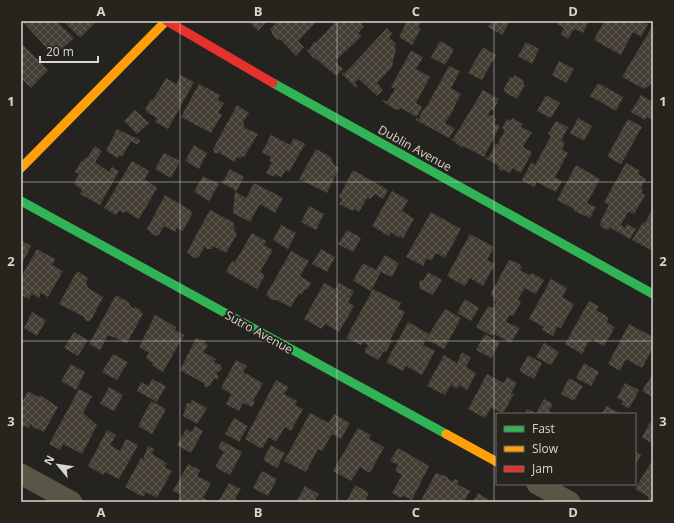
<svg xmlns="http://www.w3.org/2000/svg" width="674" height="523" font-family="'Open Sans',sans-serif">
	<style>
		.building { fill: url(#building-cross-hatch) }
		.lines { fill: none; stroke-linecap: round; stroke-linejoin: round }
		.street { stroke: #585645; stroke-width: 21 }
		.fast { stroke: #30b455; stroke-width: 9 }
		.slow { stroke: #ff9f0a; stroke-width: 9 }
		.jam { stroke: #e5322d; stroke-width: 9 }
		.grid { fill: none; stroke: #d8d6d1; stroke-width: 1; stroke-opacity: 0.55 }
		.labels { text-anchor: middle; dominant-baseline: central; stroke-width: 4; stroke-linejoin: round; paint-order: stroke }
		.street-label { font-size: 12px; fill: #d8d6d1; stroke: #27241d }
		.neatline { fill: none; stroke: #d8d6d1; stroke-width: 1.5 }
		.grid-label { font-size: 13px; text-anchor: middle; font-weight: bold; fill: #d8d6d1 }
	</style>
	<defs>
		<pattern id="building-cross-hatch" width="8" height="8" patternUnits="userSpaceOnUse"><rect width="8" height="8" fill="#443e35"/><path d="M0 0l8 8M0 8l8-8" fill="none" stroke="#5e5951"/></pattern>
	</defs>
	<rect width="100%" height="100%" fill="#25231f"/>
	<!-- building -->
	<path class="building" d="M22,21H56L74,38L62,49L57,48L52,54Z
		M63,21H97L80,38Z
		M248,21H267L258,31Z
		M275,21L276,23L278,21H317L298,41L304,47L296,56L280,39L277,40L272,34V32L270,29L275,24L273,23Z
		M336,21H359L364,27L358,33L362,36L335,61L343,69L336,76L315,58L314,59L305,48L309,50L314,42L316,43Z
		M407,21H422L418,28L421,29L412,45L399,37Z
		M492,21H510L502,35L488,27Z
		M559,21H589L583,33L574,29L568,39L561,34L564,28L557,24Z
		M604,21H642L648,24L641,37L633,32L621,55L594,40Z
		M653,25V83L644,89L622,77Z
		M387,28L393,34L389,37L396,44L394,46L396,48L392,67L377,83L383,90L377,96L359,79L354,83L358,86L356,88L341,73L342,72L344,74Z
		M440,41L454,49L445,65L431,57Z
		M526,42L539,49L532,64L518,56Z
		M21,43L48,70L31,88L21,78Z
		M483,47L496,55L482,80L468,73Z
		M411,51L423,57L416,69L430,77L416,103L422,107L417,117L401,108L399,110L394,109L382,101L383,99L387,102L392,94L395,89L391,87Z
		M559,61L574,69L566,83L552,75Z
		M449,66L460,71L451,88L461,94L453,109H454L445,123L455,128L449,138L416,120L417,118L419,119L422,111L427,106Z
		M181,75L194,82L168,129L155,122L157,118L146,112L147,110L145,109L151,99L153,100L166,78L176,84Z
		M514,75L524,81L523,84L525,85L517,99L503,91L510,77L513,78Z
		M598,83L623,97L616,111L590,96Z
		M199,84L220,95L218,100L224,103L218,113L222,115L211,133L181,117Z
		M483,90L499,99L493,111L491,109L488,115L495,116L493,118L496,119L494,123L500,126L484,157L463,146L461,147L451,139H453Z
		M546,95L560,103L551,118L537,111Z
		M641,95L653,102V120L647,117L645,120L631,112Z
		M237,105L249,113L243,122L245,128L258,134L244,157L242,156L241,159L237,157L235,162L218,152L217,154L214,152L213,149Z
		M135,110L149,123L137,134L124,121Z
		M512,118L523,124L521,127L532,132L523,147L532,152L521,173L512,168L510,173L503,169L502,171L498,169L499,166L485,158L486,157L488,158L496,144L497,145L505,130L502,128L507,119L511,121Z
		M578,118L592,126L584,141L570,133Z
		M628,119L642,127L621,164L608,157V155Z
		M556,121L568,127L561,141L565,143L562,149L568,153L555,177L562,181L556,192L537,182L534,187L522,180L531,163L535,165L551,136L548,134Z
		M117,129L140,140L138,145L131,141L122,157L119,155L118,158L106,151Z
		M271,135L290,145L294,138L305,144L289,172L286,170L281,177L275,174L274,177L266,173L272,162L269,161L271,157L262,152Z
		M194,145L207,153L199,169L185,161Z
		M95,146L102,151L95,162L109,172L112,167L119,171L100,205L80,194L82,190L74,184L79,174L75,172L81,161L82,162L85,158L86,159Z
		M316,149L327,155L332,159L333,164L339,168L327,193L299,179Z
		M164,153L180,161L171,178L155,169Z
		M132,161L149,171L144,181L146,180L157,188L139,219L125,211L124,213L119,211L116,215L104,208Z
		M626,163L640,171L638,174L646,179L641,188L643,190L641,193L645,195L634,214L628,212L621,225L625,228L627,224L636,229L630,239L609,227L610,229L607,230L602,227L600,224L602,223L600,222L609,205L604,202Z
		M576,165L600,179L587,203L596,207L590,218L574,211V209L557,200Z
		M230,169L244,177L236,192L246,198L254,183L283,198L275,213L260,204L250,222L233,213L235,190L222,183Z
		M353,170L388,190L383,199L375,194L370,199L367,198L359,212L354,209L353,211L339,204L342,199L339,197Z
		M203,176L219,184L209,201L194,192Z
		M392,191L408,200L402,211L414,219L403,238L400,236L399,238L391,232L389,236L372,226Z
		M165,195L193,212L183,231L177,228L175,232L164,226L158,236L154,235L147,229Z
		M309,206L324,214L316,230L301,222Z
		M653,208V251L632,240L643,222L645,223Z
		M210,210L234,223L233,226L235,227L234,230L237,234L226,253L213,246L212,249H207L205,246L198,258H194L187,252Z
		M431,212L461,229L445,258L436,253L431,261L427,258L423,266L406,257Z
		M281,225L296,233L288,249L273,240Z
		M347,230L361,238L353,252L338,244Z
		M252,233L266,241L264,245L273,250L260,272L265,275L257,289L226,272L232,261L235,262Z
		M470,234L494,247L487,260L495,264L483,286L470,278L465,286L447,276Z
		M21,240L31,246L21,265Z
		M37,249L55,259L52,265L63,271L48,297L41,293L39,298L32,294L29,299L21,295V283L23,279L21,277Z
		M321,249L335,257L327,272L312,264Z
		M291,251L309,261L300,276L311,283L307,290L305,289L302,294L299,293L291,307L276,300H272L266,295Z
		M385,255L399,263L392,277L381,272L371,291L353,281L363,263L376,270Z
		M509,260L518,263L522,267L520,270L530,275L532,273L544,280L536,294L525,288L518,299L521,302L513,316L509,315L506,322L518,327L519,329L511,343L494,334L492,336L476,327L488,306L493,308L497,302L493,300L496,295L494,297L491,295V293Z
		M77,271L88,278L86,282L88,288L103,297L91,320L88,321L85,320L84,317L59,304Z
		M428,272L442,280L433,295L419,288L420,280L423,281Z
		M551,279L567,288L562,297L574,304L561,328L557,327L553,336L542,330L544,327L529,319Z
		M324,283L336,289L339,283L354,291L348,302L354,306L339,332L325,324L322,329L304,319Z
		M373,289L401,303L398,308L405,312L390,340L392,341L386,352L384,351L378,360L364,352L368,345L363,342L361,345L346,338Z
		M116,295L128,302L132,308L135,307L140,310L143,314L127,343L108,335L100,350L89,344Z
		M465,299L479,308L471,321L457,313Z
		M589,301L599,306L596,310L608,317L607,322L615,327L604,346L597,342V343L593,339L591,342L589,341L582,354L565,344Z
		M445,309L461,318L444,349L426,339L423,345L435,351L422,375L406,366L403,371L386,362L408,322L429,334Z
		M32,312L46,320L37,336L24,328Z
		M155,315L176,327L175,330L184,335L163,372L152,365L153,363L147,359L146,357L149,353L139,347Z
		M629,324L653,337V348L642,368L626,359L620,371L608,364Z
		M74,332L88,340L78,356L64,348Z
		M485,334L500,343L491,358L476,350Z
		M196,338L206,341L205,343L208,346L203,352L216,359L214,362L221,365L222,369L216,374L219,376L217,380L214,378L210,386L208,385L207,388L204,386L205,384L180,370Z
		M544,343L559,352L551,365L536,357Z
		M462,352L471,358L466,366L476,374L467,390L459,385L457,389L451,385L445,395L427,386L444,355L457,363Z
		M113,354L128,362L117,380L102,372Z
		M528,355L542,363L534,379L519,371Z
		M236,360L247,366L243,372L263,383L253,401H255L252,407L243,403L239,411L226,404L231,394L221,388Z
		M584,363L599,372L591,386L576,378Z
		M71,364L85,372L76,390L61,381Z
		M653,373V396L652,397L642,391Z
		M487,374L504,383L507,377L517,383L511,393L514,394L503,413L491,408L485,418L468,409Z
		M569,378L583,386L574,401L561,394Z
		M152,379L166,386L157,402L137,391L141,382L148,386Z
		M276,380L289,387L284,394L297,401L295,405L303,409L291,431L285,427L276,442L269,437L262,449L245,439Z
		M625,383L639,390L629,409L621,404L623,401L617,398Z
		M109,387L123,395L114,411L100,404Z
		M79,389L92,396L83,413L97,425L82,454L63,444L60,450L49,444Z
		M28,391L38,397L40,395L58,407L44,432L33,427L31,424L28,428L24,425L21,430V404Z
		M544,399L553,404L549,411L555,414H524L527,409L536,413Z
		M192,400L207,408L197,424L183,416L187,403L190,404Z
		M151,401L166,409L152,434L138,426Z
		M606,406L622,414H602Z
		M310,413L329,423L334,414L350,423L341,439L332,434L322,451L318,449L306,472L284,461Z
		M234,418L248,426L239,442L225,434Z
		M650,422L653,424V444L642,437Z
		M195,426L203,431L191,453L177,445L186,429L192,432Z
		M358,428L371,435L369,439L384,447L370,473L360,467L351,481L333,471Z
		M107,430L116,435L110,445L120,451L126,439L138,445L119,479L105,472L103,475L88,466Z
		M222,441L242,452L230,475L215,467L224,452L218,448Z
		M271,445L285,453L277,468L263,460Z
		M148,446L154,449L152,453L155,456L167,463L165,467L172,471L157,498L146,492L144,496L139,495L125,487L141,458L143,459Z
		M398,448L429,466L412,500L402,495L401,498L392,493L402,475L395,471L398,465L390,461Z
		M635,452L641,455L635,465Z
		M651,462L653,463V502H646L649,497L635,489Z
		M188,464L200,470L197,476L211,483L203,498L207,500L206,502H178L181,495L173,491Z
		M262,471L277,479L268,496L253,488Z
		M436,473L448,477V479L453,482L454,479L459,481L457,484L470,491L464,502H420Z
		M229,483L241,489L235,499L241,502H218Z
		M355,485L369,493L364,502H351L347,500Z
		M305,486L319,494L314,502H296Z
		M478,493L489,500L488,502H473Z"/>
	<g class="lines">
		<!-- street -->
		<path class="street" d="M21,474L72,502
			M537,484L570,502"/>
		<!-- fast -->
		<path class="fast" d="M273,83L653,294
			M21,201L446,434"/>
		<!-- slow -->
		<path class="slow" d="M21,168L166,21
			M446,434L497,462"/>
		<!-- jam -->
		<path class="jam" d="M167,21L273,83"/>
	</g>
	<!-- grid -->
	<path class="grid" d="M180,21V502M337,21V502M494,21V502M21,182H653M21,341H653"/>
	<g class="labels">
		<!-- street labels -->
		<g class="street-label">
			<text transform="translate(415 148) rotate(29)">Dublin Avenue</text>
			<text transform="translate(259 332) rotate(29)">Sutro Avenue</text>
		</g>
	</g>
	<!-- border -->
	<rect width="674" height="523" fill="none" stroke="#27241d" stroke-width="44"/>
	<!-- legend -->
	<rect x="496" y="413" width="140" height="72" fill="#27241d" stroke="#6e6b65"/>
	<rect x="504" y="426" width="20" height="6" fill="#30b455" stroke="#6e6b65"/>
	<text x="532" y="433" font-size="12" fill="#d8d6d1">Fast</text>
	<rect x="504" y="446" width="20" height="6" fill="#ff9f0a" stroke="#6e6b65"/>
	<text x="532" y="453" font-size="12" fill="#d8d6d1">Slow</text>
	<rect x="504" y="466" width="20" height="6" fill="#e5322d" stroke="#6e6b65"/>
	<text x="532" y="473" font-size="12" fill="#d8d6d1">Jam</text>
	<!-- north arrow -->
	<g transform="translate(58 465) rotate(299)" stroke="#27241d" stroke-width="3" paint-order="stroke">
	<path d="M0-3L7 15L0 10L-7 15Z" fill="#d8d6d1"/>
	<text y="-6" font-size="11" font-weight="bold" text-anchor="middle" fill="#d8d6d1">N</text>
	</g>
	<!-- scale -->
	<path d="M40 56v6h58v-6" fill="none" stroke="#d8d6d1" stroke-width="2"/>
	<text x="46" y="56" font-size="12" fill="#d8d6d1" stroke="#27241d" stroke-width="3" paint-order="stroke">20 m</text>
	<rect x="22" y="22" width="630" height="479" class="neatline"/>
	<g class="grid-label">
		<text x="101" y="16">A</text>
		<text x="258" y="16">B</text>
		<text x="416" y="16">C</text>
		<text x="573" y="16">D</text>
		<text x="11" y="106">1</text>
		<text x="663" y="106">1</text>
		<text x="11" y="266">2</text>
		<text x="663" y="266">2</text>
		<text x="11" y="426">3</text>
		<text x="663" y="426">3</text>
		<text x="101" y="517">A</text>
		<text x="258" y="517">B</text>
		<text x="416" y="517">C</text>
		<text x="573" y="517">D</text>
	</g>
</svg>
